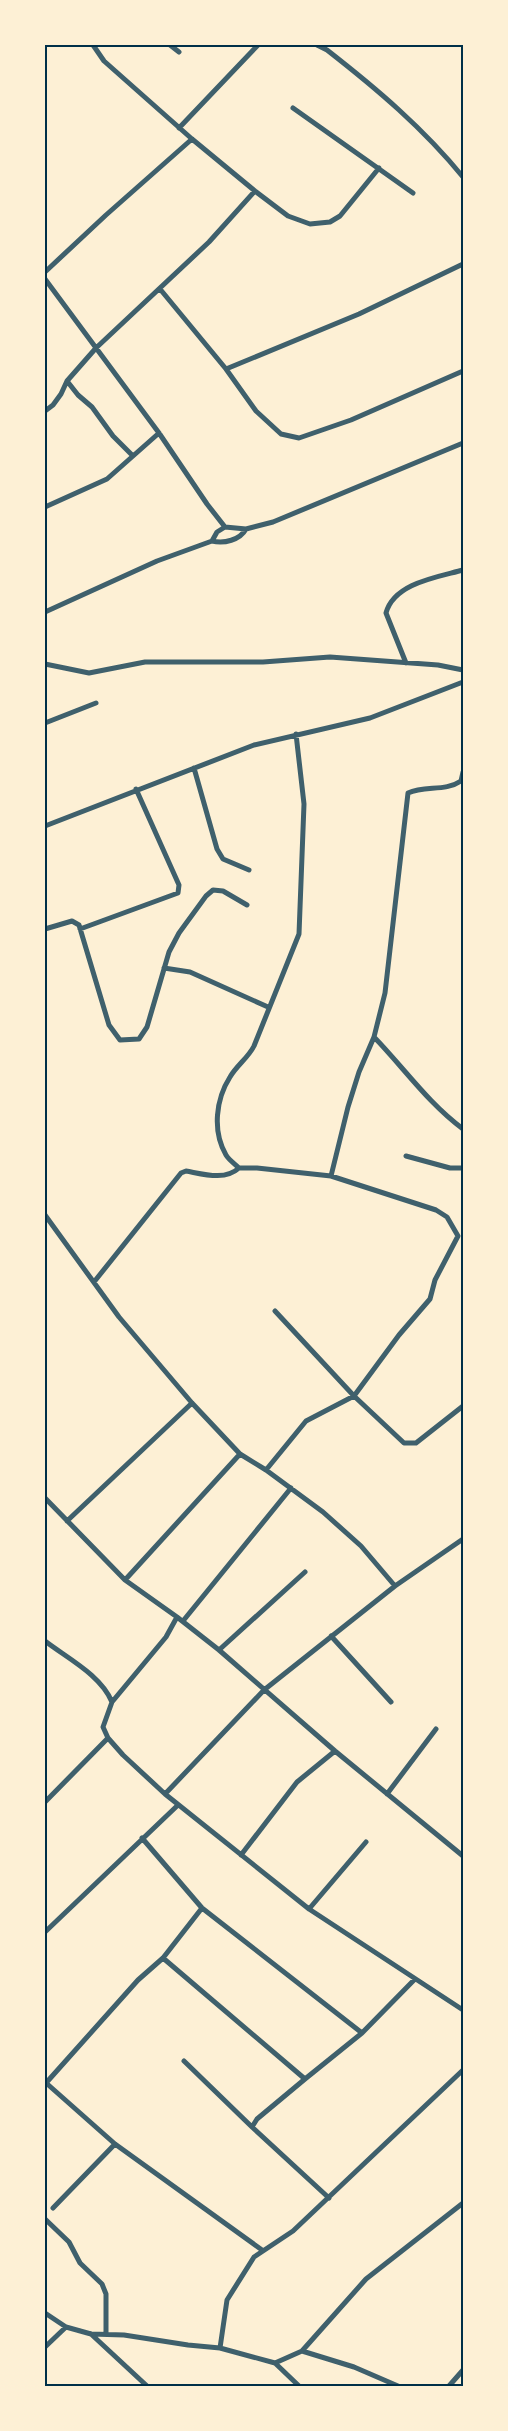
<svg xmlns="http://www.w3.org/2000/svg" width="508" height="2431" font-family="'Space Grotesk',sans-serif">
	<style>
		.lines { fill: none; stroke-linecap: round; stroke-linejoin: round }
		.minor { stroke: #3f606c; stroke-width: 5 }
		.neatline { fill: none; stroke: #003049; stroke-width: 2 }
	</style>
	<rect width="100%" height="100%" fill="#fdf0d5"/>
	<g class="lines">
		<!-- minor -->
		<path class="minor" d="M93,45L104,61L192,139L255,191L288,216L310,224L330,222L340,216L379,168
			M170,45L179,52
			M317,45L327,50C377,89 423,128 463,177
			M293,108L413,193
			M179,128L258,45
			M45,272L106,215L192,139
			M45,279L159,433L207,504L225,527L246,529L273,522L463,443
			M160,289L226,369L256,411L281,434L299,438L351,420L463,371
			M226,369L359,314L463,264
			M67,381L78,395L92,407L113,436L133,456L159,433
			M45,411L53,405L61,394L67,381L96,348L209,242L255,191
			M45,507L107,479L133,456
			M212,541C224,544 240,540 246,529
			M45,612L157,561L212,541L217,532L225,527
			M406,663L386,613C394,583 438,577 463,570
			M45,664L89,673L145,662H263L330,657L438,665L463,670
			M45,723L96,703
			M194,768L217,849L223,859L249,870
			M45,826L254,745L370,718L463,682
			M45,929L72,921L79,925L109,1025L120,1040L139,1039L147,1027L169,952L179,933L206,896L213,890L223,891L247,905
			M80,929L178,893L179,885L136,789
			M164,968L190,972L268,1007
			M374,1037C404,1068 428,1103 463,1129
			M406,1156L450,1168H463
			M331,1176L348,1107L359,1072L374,1037L385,993L408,793C425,785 445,792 461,781L463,772
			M45,1215L119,1317L192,1403L240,1454L266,1470L323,1512L361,1546L395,1586
			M94,1282L181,1173L186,1171C203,1174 225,1181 239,1168
			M275,1311L354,1396L404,1443H416L463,1406
			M266,1470L306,1421L354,1396L399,1335L430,1299L435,1280L458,1236L447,1217L436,1210L331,1176L257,1168H239C235,1164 229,1160 226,1155C212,1131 216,1099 230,1077C237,1065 248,1058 254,1046L299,934L304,804L296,734
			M45,1498L125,1580L177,1617L166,1637L112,1702
			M67,1521L192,1403
			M125,1580L240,1454
			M177,1617L219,1650L335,1751L463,1856
			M183,1621L291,1488
			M331,1636L391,1702
			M45,1641C67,1658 101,1675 112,1702L103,1727L108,1738L123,1755L165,1794L309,1909L463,2010
			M219,1650L305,1572
			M165,1794L264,1690L395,1586L463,1539
			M387,1794L436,1729
			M45,1802L108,1738
			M142,1838L202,1908L362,2033
			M241,1855L297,1782L335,1751
			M309,1909L366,1842
			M45,1932L178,1805
			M163,1958L305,2079L362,2033L415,1979
			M184,2061L252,2127
			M305,2079L257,2119L252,2127L329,2198
			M45,2082L115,2144L262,2250
			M46,2083L138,1980L163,1958L202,1908
			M53,2208L115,2144
			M45,2219L69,2242L80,2263L102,2284L106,2294V2334
			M45,2313L66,2327L91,2334L124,2335L188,2345L220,2348L275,2363L299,2386
			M91,2334L147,2386
			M45,2347L66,2327
			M220,2348L227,2300L254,2257L293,2231L463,2070
			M302,2351L354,2367L398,2386
			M275,2363L302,2351L366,2279L463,2203
			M449,2386L463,2370"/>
	</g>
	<!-- border -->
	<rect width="508" height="2431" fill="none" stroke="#fdf0d5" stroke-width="92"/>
	<rect x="46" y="46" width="416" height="2339" class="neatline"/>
</svg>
